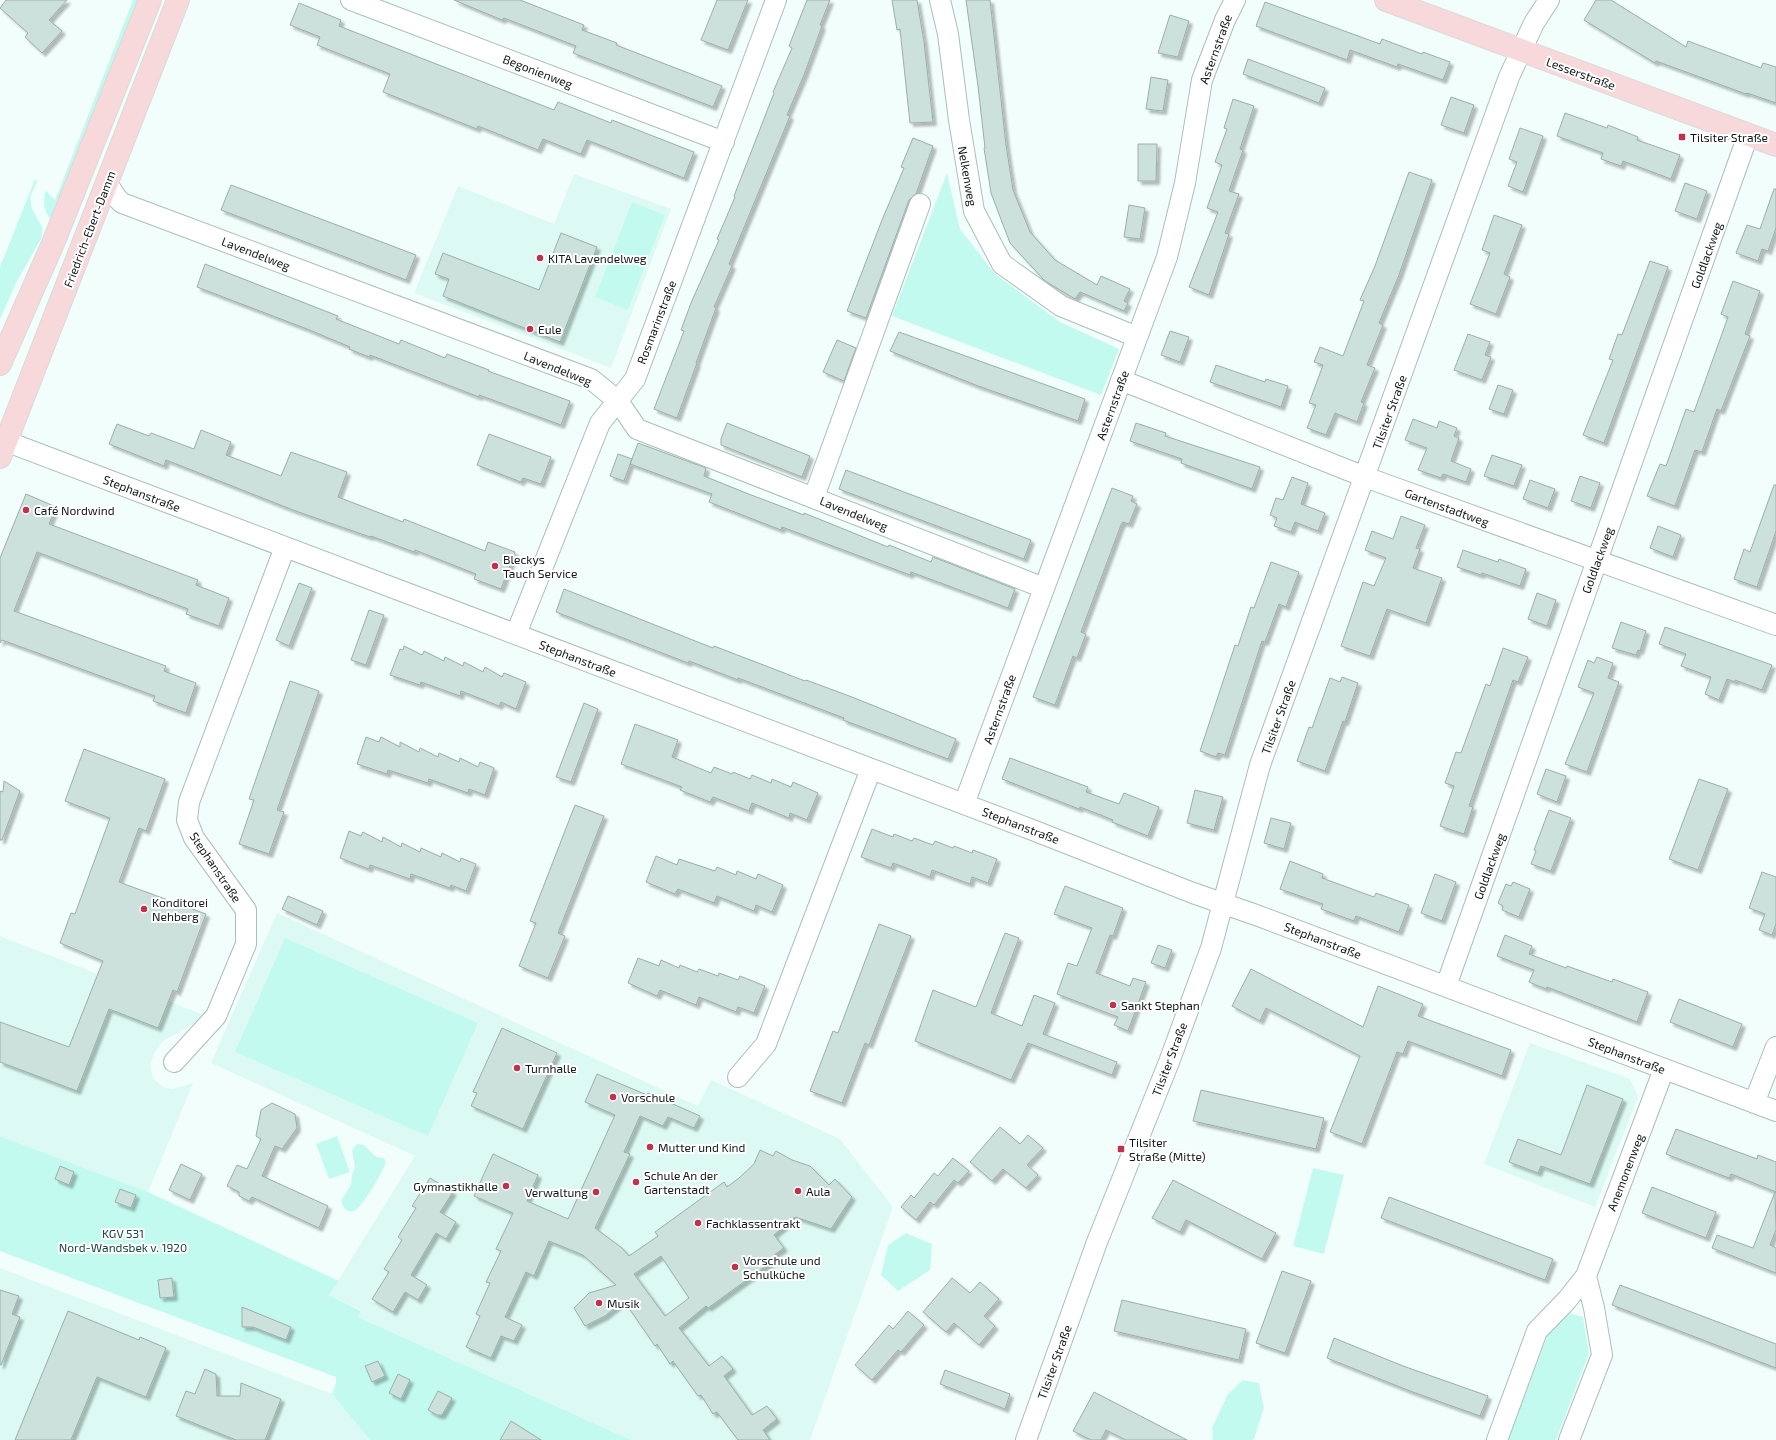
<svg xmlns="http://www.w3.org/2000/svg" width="1776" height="1440" font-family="'Exo 2',sans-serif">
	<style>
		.built { fill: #dcfaf3 }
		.green { fill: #c3faef }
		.building { fill: #cde1dc; stroke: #9baea9; fill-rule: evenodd; filter: url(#shadow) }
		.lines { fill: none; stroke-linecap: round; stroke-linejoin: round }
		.minor-casing { stroke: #abbeba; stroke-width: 22 }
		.major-casing { stroke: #d9dada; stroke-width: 24 }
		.minor { stroke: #fff; stroke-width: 20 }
		.major { stroke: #f8d9db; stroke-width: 22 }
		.poi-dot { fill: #c1314c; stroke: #fff; stroke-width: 1.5 }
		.labels { text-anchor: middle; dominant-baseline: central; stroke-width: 4; stroke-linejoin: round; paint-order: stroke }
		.street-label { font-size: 12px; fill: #101716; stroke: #fff }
		.poi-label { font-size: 12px; fill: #101716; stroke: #fff; text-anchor: start }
		.park-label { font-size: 12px; fill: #154840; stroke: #fff }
	</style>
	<defs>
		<filter id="shadow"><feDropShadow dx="3.5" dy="3.5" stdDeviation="1" flood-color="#0004"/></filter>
	</defs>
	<rect width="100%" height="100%" fill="#f2fefc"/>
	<!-- built -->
	<path class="built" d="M574,174L671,209L611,368L414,293L458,186L554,224Z
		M277,913L698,1106L711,1080L840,1139L893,1207L810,1440H631L358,1317L361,1310L329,1295L415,1156L211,1063Z
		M0,936L204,1015L192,1025L163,1041L154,1053L150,1065L153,1078L163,1087L173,1089L193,1083L148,1192L0,1136Z
		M1530,1043L1630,1079L1638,1097L1595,1207L1484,1164Z
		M0,1268L332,1394L370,1440H0Z"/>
	<!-- green -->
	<path class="green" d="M133,0H140L52,220C44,213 42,201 46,191L55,200Z
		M947,173L960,229L995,274L1060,322L1119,349L1101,395L892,316Z
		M35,179L37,182L30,197L31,202L32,209L42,227V237L17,281L0,319V267Z
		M632,202L665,215L628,310L595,297Z
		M285,938L478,1023L428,1136L235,1052Z
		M0,1136L148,1192L339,1281L329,1295L361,1311L358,1317L631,1440H370L332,1394L336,1383V1377L0,1251Z
		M337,1136L350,1172L329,1179L316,1144Z
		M358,1144L364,1145L376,1157L384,1158L386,1163C383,1171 363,1207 355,1210C351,1213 347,1211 344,1208L341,1201L351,1185L352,1174L355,1167L352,1151L354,1147Z
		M1313,1168L1344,1175L1324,1254L1293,1246Z
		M906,1233L932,1244L930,1270L898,1291L881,1275L888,1245Z
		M1568,1313L1583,1317L1589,1353L1556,1440H1508L1549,1331Z
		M1243,1380L1259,1383L1264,1408L1254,1439L1253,1440H1213L1212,1428L1228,1394Z"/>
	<!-- building -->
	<path class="building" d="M6,0H67L49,20L62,31L42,53L25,37L28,33L0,8Z
		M454,0H520L584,25L582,30L617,43L616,45L722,86L713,107L573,53L576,46L504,18L502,20Z
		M717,0H748L728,50L701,40Z
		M807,0H830L820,25L822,26L804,75L787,115L790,116L729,264L732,266L714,307L716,308L696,363H697L677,418L654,409L684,331L681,330L691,303L719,240L717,239L735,197L734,196L774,93L773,92L792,48L789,46Z
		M892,0H917L924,42L933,122L910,123L900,29L897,30Z
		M966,0H990L1006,145L1013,190L1030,232L1055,260L1097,285L1101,276L1130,289L1124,301L1128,303L1124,311L1080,292L1075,299L1050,284L1044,280L1010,243L991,193L984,148H985L978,86Z
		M1596,0H1611L1686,47L1688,41L1761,68L1763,63L1776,67V103L1747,93L1746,94L1656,61L1655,63L1584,20Z
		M1265,2L1380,44L1382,39L1422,54L1423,52L1450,62L1443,80L1398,64L1397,67L1350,50L1347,60L1256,26Z
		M299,3L341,20L339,26L554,110L558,102L611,123L612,120L694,152L684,178L587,140L581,154L543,139L538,150L478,126L477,129L383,92L390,74L317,45L320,37L290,25Z
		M1170,15L1189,21L1178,57L1158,53Z
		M1248,59L1325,88L1319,103L1243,74Z
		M1151,77L1168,80L1163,111L1146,109Z
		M1451,97L1474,105L1464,133L1441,125Z
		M1233,99L1254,106L1240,149L1243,150L1229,191L1239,194L1225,233L1229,234L1209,295L1189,287L1218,212L1207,208L1222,165L1215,162L1227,129L1224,128Z
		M1565,113L1607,128L1608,125L1638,137L1637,140L1680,155L1671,179L1623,161L1621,166L1601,159L1603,153L1557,136Z
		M1520,128L1543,136L1523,192L1508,186L1517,162L1509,159Z
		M913,138L933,146L916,194L909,200L866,318L847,311L882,220L904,168L901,167Z
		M1138,144H1157L1156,181H1138Z
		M1409,172L1432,180L1399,275L1379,323L1383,325L1367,365L1375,368L1361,402L1364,403L1357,422L1335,413L1326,435L1307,428L1316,405L1309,403L1323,365L1314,362L1320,347L1343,356L1364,301L1360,300L1375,266Z
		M1685,183L1707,191L1697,219L1675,211Z
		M231,185L416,255L406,280L221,210Z
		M1774,189H1776V228L1768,251L1762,249L1758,261L1736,253L1747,225L1760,229Z
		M1129,205L1145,208L1140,239L1124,237Z
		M1494,215L1522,225L1504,274L1510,277L1496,314L1470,304L1490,253L1482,250Z
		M561,233L597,247L560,342L443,296L449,279L435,274L443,253L539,290Z
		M1650,261L1668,267L1604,443L1583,435L1613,360L1609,359L1618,334L1622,335Z
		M205,264L338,316L336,319L399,344L401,340L445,358L447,354L489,370L488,371L570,401L561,425L479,395V397L370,355L369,357L349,349L350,347L307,329L197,287Z
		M1733,281L1760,291L1745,334L1750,336L1721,411L1717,409L1702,452L1695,450L1675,506L1647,496L1660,464L1666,466L1686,409L1694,412L1728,317L1721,314Z
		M1170,331L1189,337L1180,362L1161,355Z
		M899,332L1085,399L1078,421L978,386L890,351Z
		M1468,334L1490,342L1485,355L1491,357L1482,380L1454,370Z
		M837,340L856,348L844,381L823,372Z
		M1216,365L1265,382L1266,379L1288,386L1281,407L1210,382Z
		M1498,385L1513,390L1504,414L1489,409Z
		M1413,419L1437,428L1439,421L1457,428L1454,436L1459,438L1451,461L1471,469L1466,482L1443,474L1441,478L1418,470L1427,448L1405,440Z
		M727,423L810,456L802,477L721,445V439Z
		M1136,423L1166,433L1165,436L1260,467L1252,489L1181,463L1182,459L1130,441Z
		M117,424L149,436L151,433L194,449L201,430L231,442L226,455L281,476L291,452L347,472L338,497L403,522L404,519L485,551L488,542L515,552L501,589L474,579L476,574L415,550L414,552L371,536L370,537L293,510L166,460L164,466L109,444Z
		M489,434L551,457L541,484L523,478L521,482L477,465Z
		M638,443L706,468L704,476L746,493L804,515V513L888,547L889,545L931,562L933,557L1015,589L1008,608L911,572L910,575L782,527L781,530L709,502L712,494L630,464Z
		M618,454L632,459L624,481L610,476Z
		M1492,455L1522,465L1514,486L1484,476Z
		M846,470L1031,540L1024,559L839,489Z
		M1580,476L1600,483L1591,508L1571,501Z
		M1292,477L1308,483L1301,504L1325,513L1318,531L1295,522L1291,532L1274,526L1277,518L1270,515L1276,498L1283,500Z
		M1530,480L1555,489L1548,508L1523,499Z
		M1774,485H1776V531L1757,587L1734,579L1744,549L1750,552Z
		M1112,488L1133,496L1131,501L1137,504L1129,524L1123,522L1121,525L1081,632L1086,634L1077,658L1073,656L1055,705L1033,697Z
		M26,494L56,507L49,524L198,580L196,585L229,598L219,626L186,614L188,609L37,552L14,611L166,666L164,671L196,683L186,713L153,701L155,696L2,640L0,643V558Z
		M1401,516L1425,525L1416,548L1420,549L1413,568L1442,578L1426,623L1387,609L1370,656L1341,646L1363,582L1374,586L1386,558L1365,550L1372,531L1393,539Z
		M1658,526L1681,535L1673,557L1650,548Z
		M1463,550L1498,562L1499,559L1526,569L1520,586L1482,573L1481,575L1457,567Z
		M1271,562L1299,572L1286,607L1279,604L1265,642L1262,641L1225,755L1218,753L1216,757L1200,751L1235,645L1238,646L1251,607L1254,608Z
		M299,583L312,588L289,646L276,640Z
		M564,589L713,648L714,646L805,681L806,680L852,697L956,739L948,759L843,720L844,718L738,678V680L689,661L688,663L556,612Z
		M1537,593L1556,600L1547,626L1528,619Z
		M369,610L384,615L366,665L351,660Z
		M1621,622L1646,631L1640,651L1638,650L1636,655L1612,648Z
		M1665,627L1772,665L1762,690L1735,680V682L1727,679L1719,700L1705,694L1711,677L1681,666L1686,654L1659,644Z
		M404,646L422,655L424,651L444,661L445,657L463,666L464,662L483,672L485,667L502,677L504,673L526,682L516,709L501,702L499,706L461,691L460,696L421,682L420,685L390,675L400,649L403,650Z
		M1503,648L1528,657L1518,682L1513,680L1469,806L1473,807L1464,834L1440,826L1454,786L1445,783L1456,752L1461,753L1486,684L1490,686Z
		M1597,657L1613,663L1608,678L1619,682L1587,772L1565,764L1594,693L1578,687L1588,660L1594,663Z
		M1342,677L1358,683L1345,722L1343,721L1325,771L1297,761L1309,727L1312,728L1330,678L1340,682Z
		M290,681L319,691L277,810L284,812L269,854L239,844L254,800L249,799Z
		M584,703L598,709L571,782L556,777Z
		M635,724L678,740L672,757L711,773L714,767L732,774L733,772L750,779L752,775L771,783L772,779L791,787L793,782L818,793L807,820L790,813L789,818L752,803L749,811L713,797L710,802L680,790L682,787L621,764Z
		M366,737L379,742L381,737L400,747V742L419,752L420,748L438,757L439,753L459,762L460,758L478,767L480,762L494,768L485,795L469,789L468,793L429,779L428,783L388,770L387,774L357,764Z
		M84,749L165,779L146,831L139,828L119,882L206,914L177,992L173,990L158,1028L109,1009L77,1091L0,1062V1022L69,1047L103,961L60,943L71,913L75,914L110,818L65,801Z
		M1010,758L1088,787L1086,792L1119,804L1124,793L1159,807L1148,836L1112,822L1113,820L1098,814L1080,807L1079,809L1002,779Z
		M1546,769L1566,776L1557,802L1537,794Z
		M1699,779L1728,789L1698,870L1669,859Z
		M4,781L20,791L2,840H0V791L3,792Z
		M1195,790L1223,797L1214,830L1187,823Z
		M575,805L604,816L558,933L565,936L548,978L519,966L536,923L530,921Z
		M1549,810L1571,818L1551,871L1531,864L1536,851L1534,850Z
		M1271,818L1291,823L1284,849L1264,843Z
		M872,829L893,837L894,834L912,841L914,838L933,845L935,841L953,848L954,846L972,853L973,850L997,859L988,883L972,877L970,884L932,870L930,877L893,863L891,868L861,857Z
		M349,831L361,836L363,832L382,842L383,837L401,847L402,843L420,852L421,848L441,857L442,853L460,862L461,858L476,864L466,891L451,885L450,888L411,874L410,879L370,865L369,869L340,858Z
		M656,856L677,865L679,859L715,871L717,867L736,875L737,871L756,879L758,874L783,885L772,912L756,905L754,911L717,896L714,903L678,889L675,894L646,882Z
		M1290,861L1323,874L1322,878L1374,897L1376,893L1409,905L1399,932L1356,916L1354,921L1321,909L1323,904L1280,889Z
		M1762,872L1776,877V924L1772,935L1759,930L1765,914L1749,908Z
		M1435,874L1456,882L1442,921L1421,913Z
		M1513,882L1530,889L1519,917L1502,910L1503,906L1498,903L1506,884L1511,886Z
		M1065,886L1123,908L1113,936L1110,935L1096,973L1130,986L1133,978L1146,982L1128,1031L1114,1025L1118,1017L1057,994L1068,963L1077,966L1092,928L1054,914Z
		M288,896L323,911L317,925L282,909Z
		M879,924L911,936L869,1045L865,1043L842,1103L810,1091L833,1031L838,1033Z
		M1005,933L1019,938L991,1013L1022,1026L1034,995L1055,1003L1043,1034L1117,1062L1112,1075L1028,1043L1011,1080L915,1041L933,990L976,1007Z
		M1505,935L1532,946L1529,954L1566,968L1567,966L1612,982L1613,979L1648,992L1637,1022L1547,987L1546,989L1529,982L1534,970L1497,956Z
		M1158,945L1172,950L1165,968L1151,963Z
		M638,958L659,966L661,960L679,968L680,965L697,972L699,969L718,976L719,973L738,980L740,976L765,986L754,1013L738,1007L736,1012L699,997L696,1005L660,990L657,996L628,983Z
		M1251,969L1363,1027L1378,986L1423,1004L1418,1016L1511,1050L1502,1076L1408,1041L1403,1054L1397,1052L1362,1144L1330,1132L1360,1056L1266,1008L1260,1021L1232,1006Z
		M1679,999L1742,1024L1733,1047L1670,1022Z
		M502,1028L557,1053L523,1129L471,1106L477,1093L473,1092Z
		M597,1074L647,1095L648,1093L700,1116L694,1128L668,1117L663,1126L640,1116L624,1152L630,1154L595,1228L622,1248L629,1256L658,1236L655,1232L724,1182L727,1187L739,1178L754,1164L760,1150L773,1156L776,1151L792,1160L810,1166L829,1185L835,1179L852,1197L831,1229L795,1217L774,1235L784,1248L774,1255L777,1258L708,1308L706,1306L679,1328L709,1366L722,1356L733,1369L724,1376L752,1415L767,1406L777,1419L763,1430L770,1440H738L717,1412L713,1414L701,1395L698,1396L673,1361L670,1364L657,1344L655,1346L624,1301L605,1316L585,1326L574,1308L589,1293L616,1285L583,1255L549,1241L534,1276L526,1272L505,1317L522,1325L514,1341L501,1336L491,1358L466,1347L480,1316L476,1314L490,1283L486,1282L501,1251L496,1249L513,1213L474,1196L493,1154L538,1175L527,1201L568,1219L615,1115L585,1102ZM661,1256L689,1298L665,1316L634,1274Z
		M1587,1085L1623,1099L1590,1184L1541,1166L1538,1173L1509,1162L1518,1139L1561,1155Z
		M1201,1090L1324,1118L1316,1149L1193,1121Z
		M272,1103L295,1114L297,1128L282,1149L275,1146L262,1176L328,1206L319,1228L252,1197L249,1201L239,1196V1192L227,1186L237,1165L247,1169L261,1139L256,1136L261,1110Z
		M1000,1127L1020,1144L1028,1135L1043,1148L1027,1165L1038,1175L1026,1188L1003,1169L992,1181L970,1162Z
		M1676,1129L1757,1159L1758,1155L1776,1162V1192L1731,1174L1729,1178L1666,1154Z
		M953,1158L969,1171L958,1183L954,1180L934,1205L930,1202L916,1220L901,1207L911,1195L914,1198L934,1173L938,1176Z
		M181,1164L202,1174L190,1200L169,1190Z
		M60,1166L74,1172L69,1185L55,1179Z
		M430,1178L453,1192L440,1212L456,1222L446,1239L436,1233L411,1275L427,1285L418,1300L405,1292L393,1312L372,1299L389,1272L384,1269L402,1240L398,1237L416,1208L412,1206Z
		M1173,1180L1276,1233L1262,1259L1186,1220L1180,1232L1152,1218Z
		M1652,1187L1716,1212L1706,1238L1642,1213Z
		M120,1189L136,1195L131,1208L115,1202Z
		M1775,1192L1776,1230L1770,1245L1776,1248V1273L1712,1248L1717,1235L1753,1248Z
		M1389,1197L1553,1259L1545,1280L1381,1218Z
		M1282,1271L1311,1281L1285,1353L1256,1343Z
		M172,1278L174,1297L160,1298L158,1280Z
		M952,1278L970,1293L980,1282L999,1299L984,1316L995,1326L979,1345L954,1323L946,1332L923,1312Z
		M1620,1285L1776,1344V1368L1612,1305Z
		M0,1290L19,1296L12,1314L20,1317L1,1365H0Z
		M1122,1300L1246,1329L1239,1360L1114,1331Z
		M242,1307L291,1327L286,1340L253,1327H242Z
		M68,1311L139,1340L140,1337L166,1348L146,1397L97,1377L71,1440H15Z
		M908,1311L924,1325L901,1352L898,1350L872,1380L855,1365L889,1325L893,1329Z
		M1334,1338L1403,1366L1488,1396L1480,1416L1410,1391L1327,1358Z
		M378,1361L385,1376L372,1382L365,1366Z
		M205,1369L216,1374L217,1396H240L241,1383L281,1399L265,1440H236L176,1416L186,1391L195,1394Z
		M945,1370L1010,1394L1005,1409L940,1384Z
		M398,1374L410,1380L401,1399L389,1393Z
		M438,1391L452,1398L442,1415H437L428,1410Z
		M1094,1392L1187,1440H1126L1106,1430L1101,1440H1091L1073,1431Z
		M511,1421L541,1440H500Z"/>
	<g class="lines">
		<defs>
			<path id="minor" d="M351,0L724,142
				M940,0L948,34L959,120L974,211L1002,264L1061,306L1137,337
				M107,183L116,197L122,203L591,379L618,401L637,429L1044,588
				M1121,380L1365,477L1776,625
				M0,439L1030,829L1193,893L1256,915L1776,1111
				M814,497L920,204
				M516,634L600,423L635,379L776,0
				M964,804L1167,257L1185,183L1202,80L1225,20L1235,0
				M1446,986L1748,135
				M174,1062L216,1016L246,944V910L194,838L187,820L189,802L285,547
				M738,1077L766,1044L871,769
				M1754,1103L1776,1047
				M1026,1440L1097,1242L1169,1062L1211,948L1260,765L1509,77L1534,23L1549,0
				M1497,1440L1537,1331L1567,1300L1586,1276L1664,1069
				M1569,1440L1602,1355L1594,1308L1586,1276"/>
			<path id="major" d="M1386,0L1776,145
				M0,364L54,241L150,0
				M0,457L178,0"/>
		</defs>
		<!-- minor casing -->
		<use href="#minor" class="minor-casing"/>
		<!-- major casing -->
		<use href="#major" class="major-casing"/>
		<!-- minor -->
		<use href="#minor" class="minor"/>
		<!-- major -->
		<use href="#major" class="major"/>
	</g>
	<!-- markers -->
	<g class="poi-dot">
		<rect x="1678" y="133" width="8" height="8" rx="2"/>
		<circle cx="540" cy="258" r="4"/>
		<circle cx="530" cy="329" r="4"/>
		<circle cx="26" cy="510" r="4"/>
		<circle cx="495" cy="566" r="4"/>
		<circle cx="144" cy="909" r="4"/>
		<circle cx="1113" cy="1005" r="4"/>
		<circle cx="517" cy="1068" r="4"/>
		<circle cx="613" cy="1097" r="4"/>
		<circle cx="650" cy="1147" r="4"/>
		<rect x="1117" y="1145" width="8" height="8" rx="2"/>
		<circle cx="636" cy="1182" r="4"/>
		<circle cx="506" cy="1186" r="4"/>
		<circle cx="798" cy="1191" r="4"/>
		<circle cx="596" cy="1192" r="4"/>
		<circle cx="698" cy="1223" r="4"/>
		<circle cx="735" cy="1267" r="4"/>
		<circle cx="599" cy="1303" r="4"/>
	</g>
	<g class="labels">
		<!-- street labels -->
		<g class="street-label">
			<text transform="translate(1215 49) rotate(-70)">Asternstraße</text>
			<text transform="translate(538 71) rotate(21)">Begonienweg</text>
			<text transform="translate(1581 73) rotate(20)">Lesserstraße</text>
			<text transform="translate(968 176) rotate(80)">Nelkenweg</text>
			<text transform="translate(89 229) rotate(-69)">Friedrich-Ebert-Damm</text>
			<text transform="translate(256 253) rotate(21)">Lavendelweg</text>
			<text transform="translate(1706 255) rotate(-70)">Goldlackweg</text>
			<text transform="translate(656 322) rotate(-69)">Rosmarinstraße</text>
			<text transform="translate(558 368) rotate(22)">Lavendelweg</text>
			<text transform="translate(1112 405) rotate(-70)">Asternstraße</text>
			<text transform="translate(1389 412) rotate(-70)">Tilsiter Straße</text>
			<text transform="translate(142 493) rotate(21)">Stephanstraße</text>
			<text transform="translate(1447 507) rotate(20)">Gartenstadtweg</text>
			<text transform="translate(854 513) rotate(22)">Lavendelweg</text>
			<text transform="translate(1597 560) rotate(-70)">Goldlackweg</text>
			<text transform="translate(578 658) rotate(21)">Stephanstraße</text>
			<text transform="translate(999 709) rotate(-70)">Asternstraße</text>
			<text transform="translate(1278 717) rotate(-70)">Tilsiter Straße</text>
			<text transform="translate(1021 825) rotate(21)">Stephanstraße</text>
			<text transform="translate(1489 866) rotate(-70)">Goldlackweg</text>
			<text transform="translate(216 867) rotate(56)">Stephanstraße</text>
			<text transform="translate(1323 940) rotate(21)">Stephanstraße</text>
			<text transform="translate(1627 1055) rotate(21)">Stephanstraße</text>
			<text transform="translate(1169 1059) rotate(-69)">Tilsiter Straße</text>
			<text transform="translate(1625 1172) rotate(-69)">Anemonenweg</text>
			<text transform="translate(1054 1362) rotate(-70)">Tilsiter Straße</text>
		</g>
		<!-- poi labels -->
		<g class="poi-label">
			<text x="1690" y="137">Tilsiter Straße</text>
			<text x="548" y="258">KITA Lavendelweg</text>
			<text x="538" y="329">Eule</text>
			<text x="34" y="510">Café Nordwind</text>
			<text x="503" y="559">Bleckys<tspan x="503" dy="14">Tauch Service</tspan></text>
			<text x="152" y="902">Konditorei<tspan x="152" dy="14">Nehberg</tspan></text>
			<text x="1121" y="1005">Sankt Stephan</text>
			<text x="525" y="1068">Turnhalle</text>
			<text x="621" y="1097">Vorschule</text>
			<text x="1129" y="1142">Tilsiter<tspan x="1129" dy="14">Straße (Mitte)</tspan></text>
			<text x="658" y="1147">Mutter und Kind</text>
			<text x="644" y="1175">Schule An der<tspan x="644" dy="14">Gartenstadt</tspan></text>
			<text x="498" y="1186" text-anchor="end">Gymnastikhalle</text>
			<text x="806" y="1191">Aula</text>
			<text x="588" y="1192" text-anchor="end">Verwaltung</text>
			<text x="706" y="1223">Fachklassentrakt</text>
			<text x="743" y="1260">Vorschule und<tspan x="743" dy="14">Schulküche</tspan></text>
			<text x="607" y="1303">Musik</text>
		</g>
		<!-- park labels -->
		<g class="park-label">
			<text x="123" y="1233">KGV 531<tspan x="123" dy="14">Nord-Wandsbek v. 1920</tspan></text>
		</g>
	</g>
</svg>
